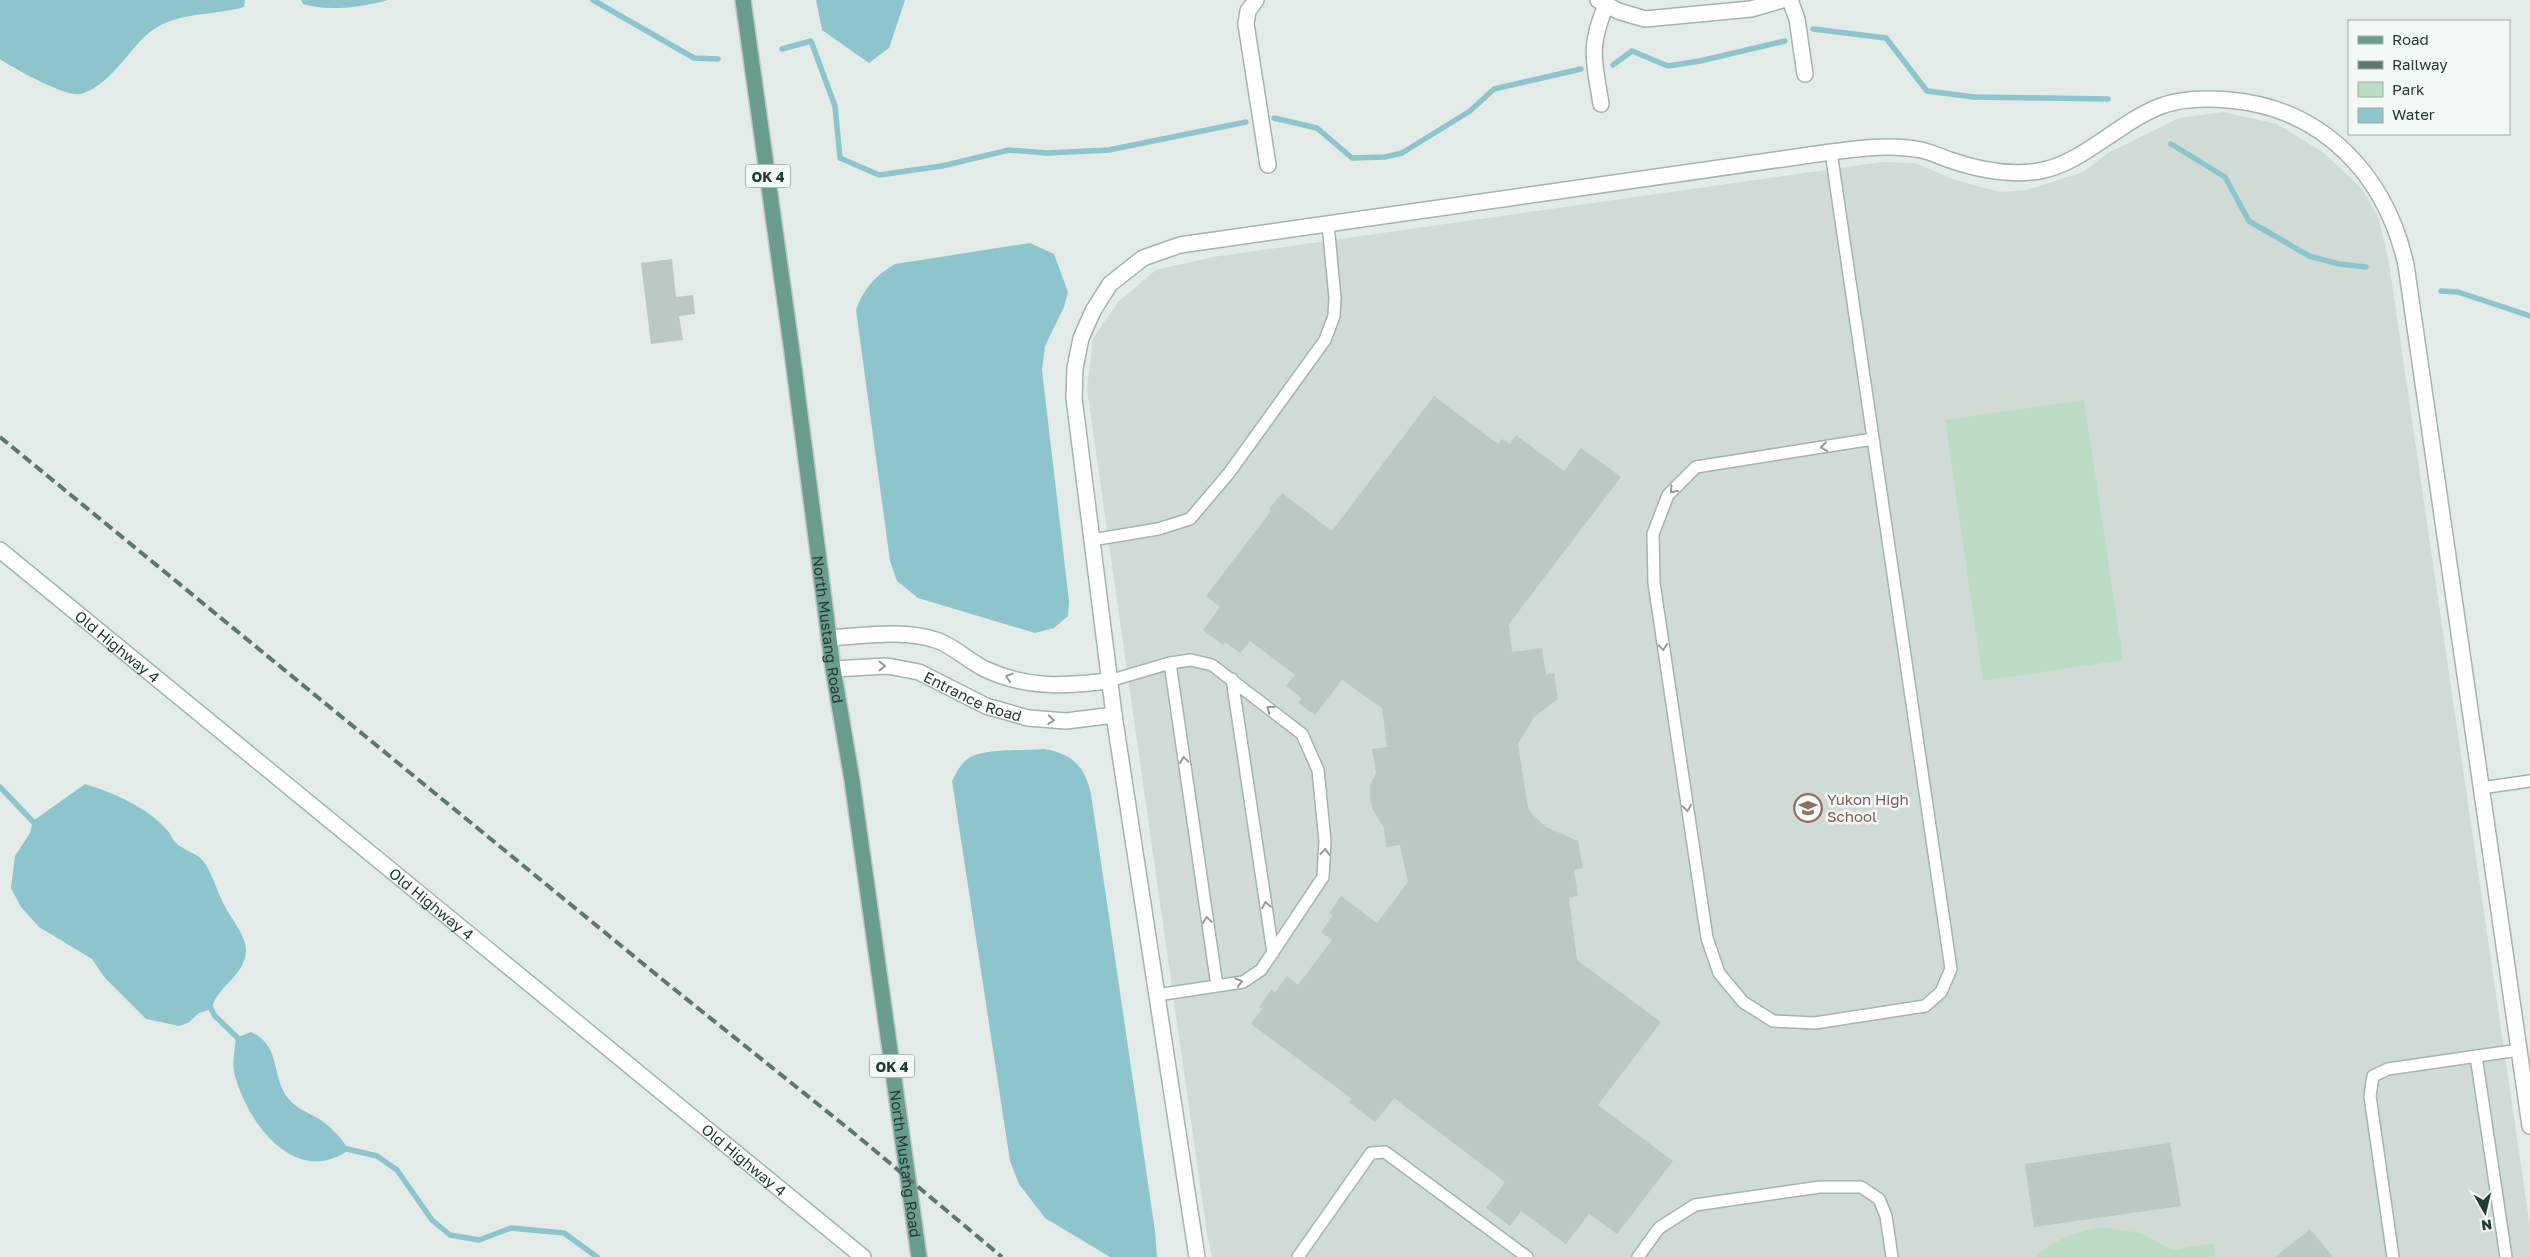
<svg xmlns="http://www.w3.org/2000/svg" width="2530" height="1257" font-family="'Golos Text',sans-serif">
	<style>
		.built { fill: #d0dbd6 }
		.green { fill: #bcdbc4 }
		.water { fill: #8ec5cc }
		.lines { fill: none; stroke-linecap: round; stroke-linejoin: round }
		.stream { stroke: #8ec5cc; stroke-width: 5.5 }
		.building { fill: #bbc8c3 }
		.service-casing { stroke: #a5b3ae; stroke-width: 14 }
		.minor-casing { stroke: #a5b3ae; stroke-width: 18 }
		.secondary-casing { stroke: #a1b6ae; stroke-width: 18 }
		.primary-casing { stroke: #c1c8c6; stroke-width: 18 }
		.service { stroke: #fff; stroke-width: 11 }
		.minor { stroke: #fff; stroke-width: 15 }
		.secondary { stroke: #fff; stroke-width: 15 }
		.primary { stroke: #6a9d8e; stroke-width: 15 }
		.rail { stroke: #5e766f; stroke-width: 4; stroke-dasharray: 10 5; stroke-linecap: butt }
		.oneway { stroke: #919d9a }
		.labels { text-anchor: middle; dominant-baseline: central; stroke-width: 5; stroke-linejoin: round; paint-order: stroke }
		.shield { fill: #f2f8f5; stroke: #61746e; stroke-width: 1 }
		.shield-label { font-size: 14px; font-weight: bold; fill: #233b34 }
		.street-label { font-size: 15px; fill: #233b34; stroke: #f2f8f5 }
		.education-label { font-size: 15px; fill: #785e54; stroke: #f2f8f5; text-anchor: start }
	</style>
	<rect width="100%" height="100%" fill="#e2ebe7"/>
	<!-- built -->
	<path class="built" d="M2223,112L2277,124L2324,153L2362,189L2379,219L2389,263L2530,1227V1257H1212L1207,1234L1087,389L1093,338L1119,301L1156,270L1213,257L1882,162L1915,163L1955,180L2001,192L2027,190L2083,172L2108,153L2179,118Z"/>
	<!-- green -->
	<path class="green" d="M2084,400L2123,660L1983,681L1945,420Z
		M2103,1227L2141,1233L2172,1250L2214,1243L2215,1257H2035C2053,1239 2080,1231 2103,1227Z"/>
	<!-- water -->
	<path class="water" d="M0,0H245L244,7C217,15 187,12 161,25C141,35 130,55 115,70C107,79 92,92 80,94C65,97 13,68 0,59Z
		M301,0H388C362,7 329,12 303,4Z
		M816,0H905L889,48L869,63L822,30Z
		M1030,243L1054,254L1068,292L1064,307L1045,346L1042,370L1069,601L1068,616L1054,628L1035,633L918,598L897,581L890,561L856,310C863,289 875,276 895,264Z
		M1044,749C1073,754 1085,767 1091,794L1155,1231L1157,1257H1110L1045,1218L1019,1184L1010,1161L952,781C957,772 960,764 969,758C984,748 1026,751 1044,749Z
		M85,784C114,793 147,807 167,830C171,834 172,840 176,843C184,851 198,853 204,862C214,876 218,896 227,910C233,921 247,938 246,951C245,976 215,988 212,1009L199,1013L188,1023L179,1026L146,1019L105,978L92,959L39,927L21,907L11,888L15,856L30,833L33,821Z
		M251,1032C281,1045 271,1074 287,1097C295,1108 309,1113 319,1119C332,1127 341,1138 349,1150C295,1188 246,1122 234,1072C232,1062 235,1048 236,1038Z"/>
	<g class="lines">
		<!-- stream -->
		<path class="stream" d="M593,0L694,58L718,59
			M1813,29L1886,38L1927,91L1974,97L2108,99
			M782,49L811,41L835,106L840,158L879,175L942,166L1009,150L1047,153L1109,150L1246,122
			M1613,65L1632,51L1668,66L1700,61L1785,41
			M1274,118L1317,128L1352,158L1385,157L1402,153L1470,111L1494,89L1581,69
			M2171,144L2225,177L2249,221L2309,256L2339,264L2366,267
			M2441,291L2458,292L2530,316
			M0,787L38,827
			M209,1005L215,1016L242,1042
			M343,1148L377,1156L397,1170L432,1220L450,1235L479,1240L511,1228L564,1233L597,1257"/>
	</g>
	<!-- building -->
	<path class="building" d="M672,259L676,297L693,295L695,314L679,316L683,340L651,344L641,263Z
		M1434,396L1498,444L1502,439L1510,444L1516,435L1564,471L1581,448L1621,477L1509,624L1512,652L1542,648L1546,675L1554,673L1558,699L1534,717L1518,744L1528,808L1532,814L1546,827L1578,841L1583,868L1574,870L1578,896L1569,898L1577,960L1661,1022L1598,1105L1673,1161L1617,1234L1589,1214L1566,1244L1521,1211L1510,1226L1486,1208L1505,1182L1394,1098L1375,1122L1349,1102L1352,1099L1251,1024L1262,1009L1259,1007L1272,989L1275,992L1287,976L1298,985L1332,940L1321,932L1333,915L1329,913L1341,896L1377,923L1408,882L1400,845L1386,847L1384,828L1373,810L1370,798V785L1376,773L1372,749L1387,747L1382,708L1342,680L1315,715L1298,703L1302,698L1286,686L1295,675L1250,641L1240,653L1225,642L1223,645L1203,630L1220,607L1206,596L1271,511L1269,509L1282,493L1332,531Z
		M2170,1143L2181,1206L2034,1227L2025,1164Z
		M2310,1229L2333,1257H2275Z"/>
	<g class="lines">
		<defs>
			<path id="service" d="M1831,152L1951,969L1941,992L1925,1006L1815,1023L1773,1021L1743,1002L1719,973L1707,938L1654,583L1653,534L1668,495L1696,467L1873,439
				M1092,540L1158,529L1190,519L1229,473L1325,340L1334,316L1335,298L1328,224
				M1170,663L1217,986
				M1232,679L1273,953
				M1109,681L1170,663L1191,660L1212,665L1302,734L1318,770L1325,841L1323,877L1261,970L1243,982L1157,995
				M2481,788L2530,781
				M2476,1056L2506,1257
				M1298,1257L1371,1153L1385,1152L1527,1257
				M1638,1257L1659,1228L1695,1205L1820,1187H1861L1879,1199L1886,1216L1892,1257
				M2393,1257L2370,1096L2373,1076L2388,1069L2519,1050"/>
			<g id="minor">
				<path d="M1256,0L1248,11L1246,24L1268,165"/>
				<path d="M1598,0L1618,11L1645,19L1751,9L1782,0"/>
				<path d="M1790,0L1797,19L1805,74"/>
				<path d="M1601,104C1594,60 1588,48 1606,5"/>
				<path d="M829,638C864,636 902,629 936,640C954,646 968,661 985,669C1027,689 1066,686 1109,681"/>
				<path id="s1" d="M833,669L887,666L919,672L986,706L1028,718L1066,721L1114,715"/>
				<path d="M1197,1257L1114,715L1074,398L1075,368L1081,338L1093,311L1110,284L1143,258L1180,245L1831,152C1862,148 1891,144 1921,150C1931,152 1941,157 1950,160C1979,170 2008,176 2039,171C2082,164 2119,122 2161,106C2182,98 2207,98 2229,100C2323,108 2386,175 2406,265L2530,1126"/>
			</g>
			<g id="secondary">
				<path id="s2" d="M0,550L863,1257"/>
			</g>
			<g id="primary">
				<path id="s3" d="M743,0L792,352L833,669L852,780L919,1257"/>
			</g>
		</defs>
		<!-- service casing -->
		<use href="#service" class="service-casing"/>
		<!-- minor casing -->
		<use href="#minor" class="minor-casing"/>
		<!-- secondary casing -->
		<use href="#secondary" class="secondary-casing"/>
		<!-- primary casing -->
		<use href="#primary" class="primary-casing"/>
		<!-- service -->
		<use href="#service" class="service"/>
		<!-- minor -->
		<use href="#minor" class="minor"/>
		<!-- secondary -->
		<use href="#secondary" class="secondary"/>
		<!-- primary -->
		<use href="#primary" class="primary"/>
		<!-- rail -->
		<path class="rail" d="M0,437L669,985L855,1134L1002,1257"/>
	</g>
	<!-- one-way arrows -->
	<defs><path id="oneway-chevron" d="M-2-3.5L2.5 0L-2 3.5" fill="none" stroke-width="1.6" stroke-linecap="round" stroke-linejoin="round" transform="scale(1.25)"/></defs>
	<g class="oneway">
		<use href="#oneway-chevron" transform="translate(1824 447) rotate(171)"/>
		<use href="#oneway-chevron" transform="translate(1673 490) rotate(132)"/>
		<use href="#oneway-chevron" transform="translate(1663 647) rotate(82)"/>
		<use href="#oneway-chevron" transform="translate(882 666)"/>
		<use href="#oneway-chevron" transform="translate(1009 677) rotate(-162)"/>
		<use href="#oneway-chevron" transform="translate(1270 709) rotate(-142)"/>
		<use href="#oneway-chevron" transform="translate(1051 720) rotate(4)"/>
		<use href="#oneway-chevron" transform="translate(1184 760) rotate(-98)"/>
		<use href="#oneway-chevron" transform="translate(1687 808) rotate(82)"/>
		<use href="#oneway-chevron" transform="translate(1325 852) rotate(-86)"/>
		<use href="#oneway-chevron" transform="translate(1266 905) rotate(-99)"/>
		<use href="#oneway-chevron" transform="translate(1207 920) rotate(-98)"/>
		<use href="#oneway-chevron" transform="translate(1239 982) rotate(-16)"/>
	</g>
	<!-- icons -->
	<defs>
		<symbol id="school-ring" viewBox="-11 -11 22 22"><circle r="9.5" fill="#f2f8f5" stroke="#8d6e63" stroke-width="1.5"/><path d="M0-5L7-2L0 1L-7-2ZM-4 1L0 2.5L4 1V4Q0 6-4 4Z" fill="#8d6e63"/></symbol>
	</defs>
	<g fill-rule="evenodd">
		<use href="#school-ring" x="1792" y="792" width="32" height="32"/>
	</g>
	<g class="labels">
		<!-- shield labels -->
		<g class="shield">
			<rect x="745.5" y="164.5" width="45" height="23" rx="4"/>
			<rect x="869.5" y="1054.5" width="45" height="23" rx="4"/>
		</g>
		<g class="shield-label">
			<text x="768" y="176">OK 4</text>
			<text x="892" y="1066">OK 4</text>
		</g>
		<!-- street labels -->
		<g class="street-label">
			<text stroke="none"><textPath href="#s3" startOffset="635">North Mustang Road</textPath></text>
			<text stroke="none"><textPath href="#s2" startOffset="152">Old Highway 4</textPath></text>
			<text stroke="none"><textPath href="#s1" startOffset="146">Entrance Road</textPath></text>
			<text stroke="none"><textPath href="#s2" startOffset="558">Old Highway 4</textPath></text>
			<text stroke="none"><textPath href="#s2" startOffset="962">Old Highway 4</textPath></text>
			<text stroke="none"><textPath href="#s3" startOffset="1175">North Mustang Road</textPath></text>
		</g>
		<!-- education labels -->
		<g class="education-label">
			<text x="1827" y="799">Yukon High<tspan x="1827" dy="17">School</tspan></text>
		</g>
	</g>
	<!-- legend -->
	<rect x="2348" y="20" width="162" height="115" fill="#f2f8f5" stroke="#9faca8"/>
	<rect x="2358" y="36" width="25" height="8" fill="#6a9d8e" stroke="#9faca8"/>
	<text x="2392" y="45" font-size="15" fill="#233b34">Road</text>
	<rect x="2358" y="61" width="25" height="8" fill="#5e766f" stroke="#9faca8"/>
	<text x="2392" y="70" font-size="15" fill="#233b34">Railway</text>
	<rect x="2358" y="82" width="25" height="15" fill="#bcdbc4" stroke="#9faca8"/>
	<text x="2392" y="95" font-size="15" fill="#233b34">Park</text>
	<rect x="2358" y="108" width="25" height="15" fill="#8ec5cc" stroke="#9faca8"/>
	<text x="2392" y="120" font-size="15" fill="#233b34">Water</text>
	<!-- north arrow -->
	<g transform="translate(2485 1212) rotate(172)" stroke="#f2f8f5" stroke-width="4" paint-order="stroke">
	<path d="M0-4L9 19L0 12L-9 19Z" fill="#233b34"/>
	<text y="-8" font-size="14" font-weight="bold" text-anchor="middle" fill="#233b34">N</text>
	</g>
</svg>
